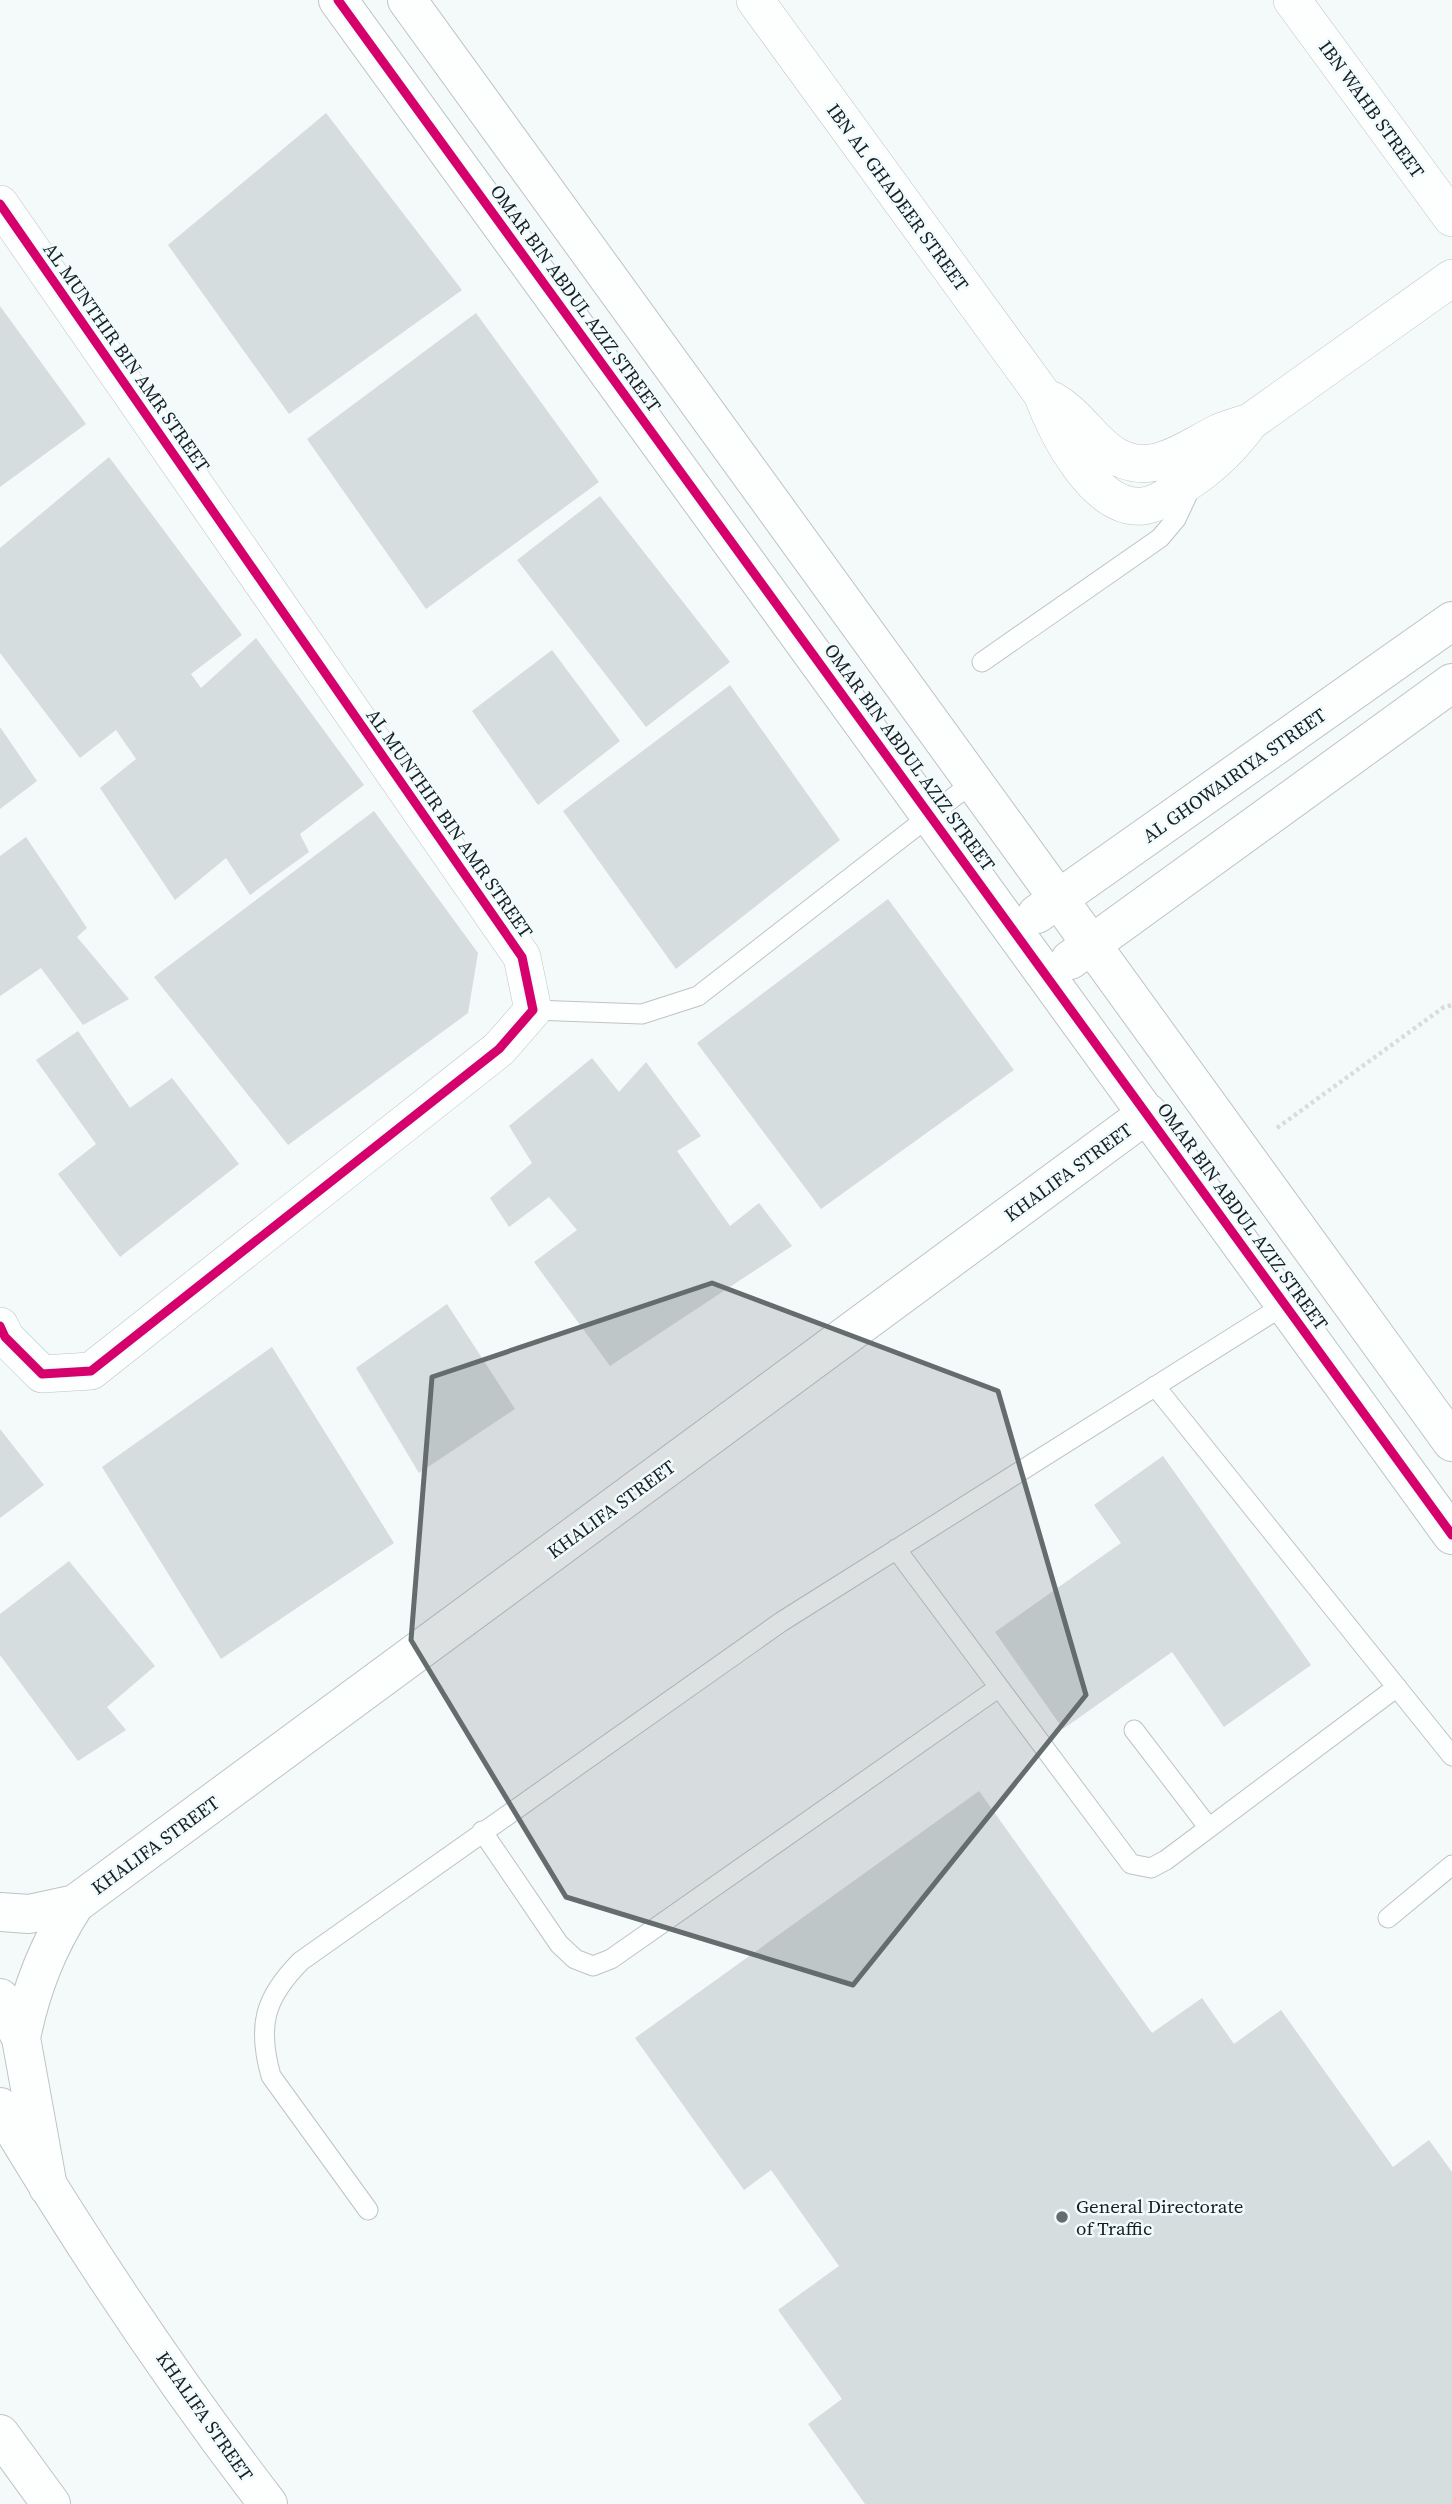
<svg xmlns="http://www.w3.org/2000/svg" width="1452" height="2504" font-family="'Source Serif 4',serif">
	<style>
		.building { fill: #d6ddde }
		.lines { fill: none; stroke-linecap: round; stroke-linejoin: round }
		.service-casing { stroke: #bdc4c6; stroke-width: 21 }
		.minor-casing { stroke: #bdc4c6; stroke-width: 38 }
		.tertiary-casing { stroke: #bdc4c6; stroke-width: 40 }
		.primary-casing { stroke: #bdc4c6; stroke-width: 40 }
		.path { stroke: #dadcdc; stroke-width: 4.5; stroke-dasharray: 3.5 3.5; stroke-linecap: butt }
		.service { stroke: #fdfefe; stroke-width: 19 }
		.minor { stroke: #fdfefe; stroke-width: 37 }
		.tertiary { stroke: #fdfefe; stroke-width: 38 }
		.primary { stroke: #fdfefe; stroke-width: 38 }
		.cycleway-casing { stroke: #f1fbfd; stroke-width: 13 }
		.cycleway { stroke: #d6006c; stroke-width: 9 }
		.marked { fill: #646c6e; fill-opacity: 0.2; stroke: #646c6e; stroke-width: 5; stroke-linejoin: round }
		.poi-dot { fill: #646c6e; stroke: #f1fbfd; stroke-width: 2.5 }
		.labels { text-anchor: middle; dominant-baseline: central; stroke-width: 5; stroke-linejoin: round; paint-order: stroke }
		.street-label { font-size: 19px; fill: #162022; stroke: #f1fbfd }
		.poi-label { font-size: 19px; fill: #162022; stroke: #f1fbfd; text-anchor: start }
	</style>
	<rect width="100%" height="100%" fill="#f4f9fa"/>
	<!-- building -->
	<path class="building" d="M326,113L462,290L289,414L168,245Z
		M0,306L86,424L0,487Z
		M476,313L599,482L426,609L307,439Z
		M109,457L242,635L191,674L201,688L256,638L364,785L300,834L309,852L250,895L226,858L175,900L100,788L136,759L116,730L80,758L0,653V548Z
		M600,496L730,662L646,727L517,560Z
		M552,650L620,741L538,805L472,711Z
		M730,685L840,840L676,969L563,811Z
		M0,727L37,781L0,809Z
		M374,811L478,953L468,1013L288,1145L154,977Z
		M26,837L87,928L77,937L129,999L83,1025L41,968L0,996V856Z
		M888,899L1014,1070L821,1209L697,1043Z
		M78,1031L130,1108L172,1078L239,1164L120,1257L58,1174L96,1144L36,1060Z
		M592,1058L619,1092L646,1062L701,1136L677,1151L730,1226L759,1203L792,1246L610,1366L534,1262L577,1230L549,1197L509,1227L490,1198L532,1163L509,1126Z
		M447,1304L515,1409L419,1473L356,1368Z
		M272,1347L394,1543L221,1659L102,1467Z
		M0,1429L44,1485L0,1518Z
		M1163,1456L1311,1665L1224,1727L1172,1652L1063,1729L995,1632L1121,1543L1094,1505Z
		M69,1561L155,1666L107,1707L126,1730L78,1761L0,1655V1614Z
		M979,1791L1152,2033L1202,1998L1234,2044L1281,2010L1393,2167L1429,2140L1452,2172V2504H865L808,2424L842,2399L778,2310L839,2266L771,2170L744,2190L635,2038Z"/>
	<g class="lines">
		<defs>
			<path id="service" d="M982,662L1160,538L1176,519L1192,485
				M533,1010L642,1014L698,996L972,783
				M1155,1386L1452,1756
				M896,1549L1131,1864L1151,1868L1166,1860L1397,1687
				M1134,1730L1209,1828
				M482,1831L559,1944L575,1959L593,1966L611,1959L998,1688
				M1388,1918L1452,1865
				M368,2210L271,2076C257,2026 264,1998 301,1961L781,1622L1286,1304"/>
			<path id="minor" d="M755,0L1042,394C1056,432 1095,511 1143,506C1159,504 1172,493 1185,484C1212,466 1231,448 1250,422
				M1292,0L1452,218
				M0,204L522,957L533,1010L499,1049L91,1371L42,1374L5,1337L0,1326
				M1052,400C1075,413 1087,434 1107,450C1147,482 1183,450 1220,432C1230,428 1240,425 1250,422L1452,278"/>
			<path id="tertiary" d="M338,0L1452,1535
				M407,0L1452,1442
				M1037,914L1452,621
				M1070,960L1452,683
				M0,1912L29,1914L75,1904
				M0,1998L21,2038L48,2187
				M21,2038C31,1989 47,1947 75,1904L1148,1113"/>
			<path id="primary" d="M0,2107C82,2244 171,2378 268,2504
				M0,2434L51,2504"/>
		</defs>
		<!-- service casing -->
		<use href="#service" class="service-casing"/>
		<!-- minor casing -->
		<use href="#minor" class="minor-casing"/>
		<!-- tertiary casing -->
		<use href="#tertiary" class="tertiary-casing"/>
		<!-- primary casing -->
		<use href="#primary" class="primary-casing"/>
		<!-- path -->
		<path class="path" d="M1277,1128L1444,1007L1452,1005"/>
		<!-- service -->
		<use href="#service" class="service"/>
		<!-- minor -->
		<use href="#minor" class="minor"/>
		<!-- tertiary -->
		<use href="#tertiary" class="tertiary"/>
		<!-- primary -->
		<use href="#primary" class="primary"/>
		<defs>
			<path id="cycleway" d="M338,0L1452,1535
				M0,204L522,957L533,1010L499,1049L91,1371L42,1374L5,1337L0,1326"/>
		</defs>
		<!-- cycleway casing -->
		<use href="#cycleway" class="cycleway-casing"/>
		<!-- cycleway -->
		<use href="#cycleway" class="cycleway"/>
	</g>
	<!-- marked area -->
	<path class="marked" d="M712,1283L998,1391L1086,1695L853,1985L566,1897L411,1640L432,1377Z"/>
	<!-- markers -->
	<circle class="poi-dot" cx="1062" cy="2217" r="7"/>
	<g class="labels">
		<!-- street labels -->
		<g class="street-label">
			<text transform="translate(1372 109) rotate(54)">IBN WAHB STREET</text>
			<text transform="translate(898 197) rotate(54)">IBN AL GHADEER STREET</text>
			<text transform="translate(576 298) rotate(54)">OMAR BIN ABDUL AZIZ STREET</text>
			<text transform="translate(127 357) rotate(55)">AL MUNTHIR BIN AMR STREET</text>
			<text transform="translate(910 757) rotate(54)">OMAR BIN ABDUL AZIZ STREET</text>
			<text transform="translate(1234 775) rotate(-35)">AL GHOWAIRIYA STREET</text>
			<text transform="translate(450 823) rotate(55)">AL MUNTHIR BIN AMR STREET</text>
			<text transform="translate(1068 1172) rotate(-36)">KHALIFA STREET</text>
			<text transform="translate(1243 1216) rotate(54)">OMAR BIN ABDUL AZIZ STREET</text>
			<text transform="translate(611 1509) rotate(-36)">KHALIFA STREET</text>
			<text transform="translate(155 1845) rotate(-36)">KHALIFA STREET</text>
			<text transform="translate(205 2416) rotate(55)">KHALIFA STREET</text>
		</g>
		<!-- poi labels -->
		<g class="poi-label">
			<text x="1076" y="2206">General Directorate<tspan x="1076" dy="22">of Traffic</tspan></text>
		</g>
	</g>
</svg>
